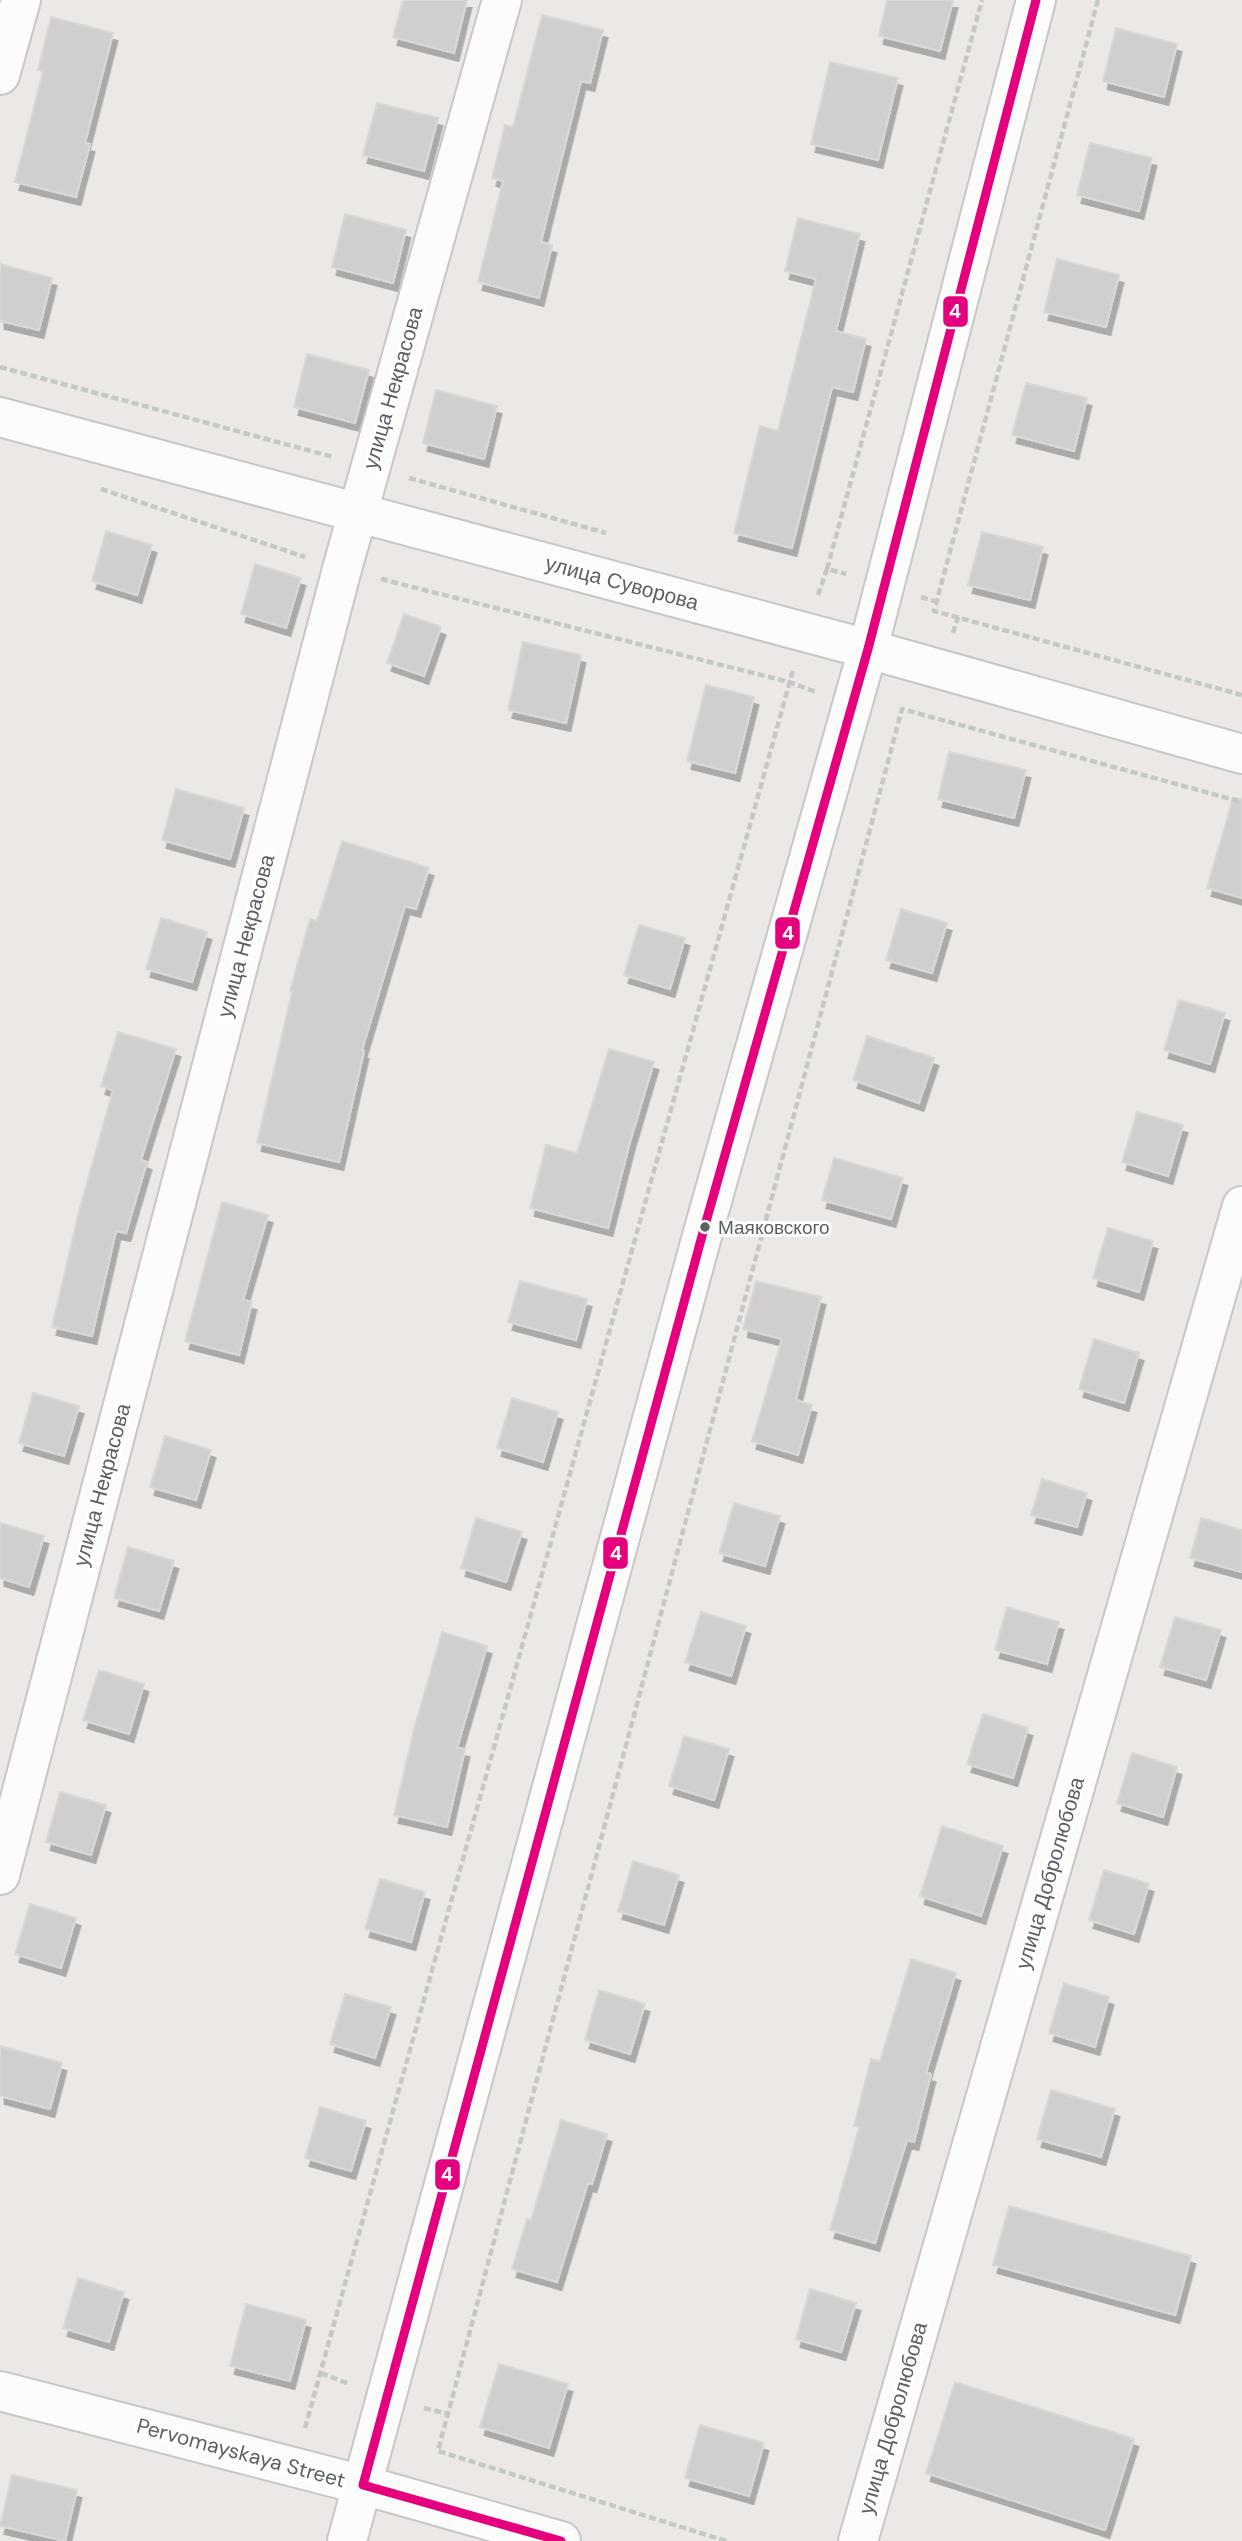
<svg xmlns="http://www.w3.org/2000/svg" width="1242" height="2541" font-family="'DM Sans',sans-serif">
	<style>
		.building { fill: #d1cfce; stroke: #dad8d4; stroke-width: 2; filter: url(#shadow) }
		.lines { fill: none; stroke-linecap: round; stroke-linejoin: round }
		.minor-casing { stroke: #c7c7c7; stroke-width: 42 }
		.path { stroke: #c4c9c6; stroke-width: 4.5; stroke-dasharray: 7 3.5; stroke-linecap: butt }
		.minor { stroke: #fcfcfb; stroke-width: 38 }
		.bus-1-casing { stroke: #fff; stroke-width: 14 }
		.bus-1 { stroke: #e5007d; stroke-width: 9 }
		.bus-dot { fill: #5b6063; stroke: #fff; stroke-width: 2.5 }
		.labels { text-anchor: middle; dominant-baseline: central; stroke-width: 6; stroke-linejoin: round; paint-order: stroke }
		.bus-label { font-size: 19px; fill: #5b6063; stroke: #fff; text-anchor: start }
		.street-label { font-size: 21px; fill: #5b6063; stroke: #fff }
		.line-badge { stroke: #fff; stroke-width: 2.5 }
		.badge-label { font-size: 19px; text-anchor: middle; font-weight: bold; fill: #fff }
	</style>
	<defs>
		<filter id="shadow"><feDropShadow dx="4.5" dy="8" stdDeviation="0" flood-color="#0004"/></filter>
	</defs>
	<rect width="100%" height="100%" fill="#ebe8e5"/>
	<!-- building -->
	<path class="building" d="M403,0H467L454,53L393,37Z
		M887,0H953L940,51L879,36Z
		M542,15L603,30L590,83L581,81L541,242L552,245L539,298L478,282L503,181L492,178L505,125L513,127Z
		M51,17L113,33L85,143L90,144L76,197L15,182L43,71L38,70Z
		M1116,28L1177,44L1164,97L1103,81Z
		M830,62L898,78L878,160L811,144Z
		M377,103L438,118L424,171L363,155Z
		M1090,143L1152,158L1139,211L1077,195Z
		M345,214L406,230L393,283L332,267Z
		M798,218L860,234L836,331L866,339L853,392L832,387L792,548L734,533L760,426L778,431L816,279L785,271Z
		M1057,259L1119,275L1106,327L1044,312Z
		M0,264L52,278L39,330L0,321Z
		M307,354L369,370L355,423L294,407Z
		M1026,383L1087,398L1074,451L1012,435Z
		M436,390L497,406L484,459L423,443Z
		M106,531L152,545L137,595L92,581Z
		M982,532L1043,547L1030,600L968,585Z
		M255,564L301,578L286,628L241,614Z
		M404,614L441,627L424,676L387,663Z
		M523,642L581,655L566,723L508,710Z
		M706,685L754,697L735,773L687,761Z
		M949,752L1026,770L1014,818L938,799Z
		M176,789L244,808L230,859L162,840Z
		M1233,798L1242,799V898L1207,888Z
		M342,841L429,868L416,909L405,906L362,1050L364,1051L339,1162L257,1143L292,992L290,991L310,919L317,921Z
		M901,909L947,923L932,973L886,960Z
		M161,918L207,932L192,982L146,969Z
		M639,925L685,938L670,989L624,975Z
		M1179,1000L1225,1013L1210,1064L1164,1050Z
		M118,1032L176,1049L141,1160L147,1162L126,1233L116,1231L92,1336L52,1327L79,1211L113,1090L101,1086Z
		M867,1036L934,1058L919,1103L853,1080Z
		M609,1049L654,1062L630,1142L608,1228L530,1208L546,1145L577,1153Z
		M1137,1112L1183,1125L1168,1176L1122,1162Z
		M834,1158L903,1178L891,1219L822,1200Z
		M222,1202L268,1215L243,1300L252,1302L239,1355L185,1341Z
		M1108,1228L1153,1241L1139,1292L1093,1278Z
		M520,1281L587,1299L576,1340L508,1322Z
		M756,1281L821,1297L796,1400L812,1405L798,1455L752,1441L782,1339L743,1329Z
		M1094,1339L1139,1353L1124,1403L1079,1389Z
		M33,1393L79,1406L64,1456L19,1443Z
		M512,1398L558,1412L543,1462L497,1448Z
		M165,1436L211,1450L196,1500L150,1487Z
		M1042,1479L1087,1493L1077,1527L1031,1515Z
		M734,1503L780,1516L765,1566L719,1553Z
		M476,1518L522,1532L506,1582L461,1568Z
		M1201,1518L1242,1530V1572L1190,1558Z
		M0,1523L44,1536L29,1587L0,1578Z
		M128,1547L174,1561L159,1611L114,1598Z
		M1007,1607L1059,1622L1047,1664L995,1650Z
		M701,1612L746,1626L731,1676L685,1662Z
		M1175,1617L1221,1630L1206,1680L1160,1667Z
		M442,1632L487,1646L457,1748L465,1749L447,1827L394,1815L414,1729Z
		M99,1670L144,1684L129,1734L83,1720Z
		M983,1714L1028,1728L1013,1778L967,1764Z
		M684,1736L729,1749L714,1800L669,1786Z
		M1132,1753L1177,1767L1163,1817L1117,1803Z
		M60,1792L106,1805L91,1855L46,1842Z
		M942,1826L1003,1846L981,1916L920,1896Z
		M633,1861L679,1875L664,1925L618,1911Z
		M1104,1870L1149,1884L1134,1934L1089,1920Z
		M380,1879L425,1892L411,1942L365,1929Z
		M30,1904L76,1918L61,1968L15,1954Z
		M911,1959L956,1973L926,2073L931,2074L914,2142L907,2140L875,2243L830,2230L859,2127L854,2126L871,2059L880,2061Z
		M1064,1983L1109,1997L1095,2047L1049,2033Z
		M599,1990L645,2004L630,2054L585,2040Z
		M345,1994L391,2007L375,2058L330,2044Z
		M0,2046L62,2063L50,2109L0,2096Z
		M1051,2090L1115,2109L1101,2157L1037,2139Z
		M320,2107L366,2121L351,2171L305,2158Z
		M561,2120L607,2134L592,2184L588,2183L557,2282L512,2269L527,2219L531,2220Z
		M1009,2206L1191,2256L1175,2315L993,2265Z
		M78,2278L124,2292L109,2342L63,2328Z
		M810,2289L856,2303L841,2352L796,2339Z
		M246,2304L306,2320L290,2381L230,2366Z
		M499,2364L568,2384L549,2448L480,2427Z
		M955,2382L1134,2439L1105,2530L926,2473Z
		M700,2425L764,2443L749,2496L685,2478Z
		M12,2475L77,2490L65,2541L0,2526Z"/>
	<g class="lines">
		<defs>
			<path id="minor" d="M0,75L21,0
				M0,417L868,649L1242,754
				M0,1875L342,569L502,0
				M0,2391L363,2485L561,2541
				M347,2541L702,1236L868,649L1036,0
				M858,2541L1242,1206"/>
		</defs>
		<!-- minor casing -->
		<use href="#minor" class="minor-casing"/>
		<!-- path -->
		<path class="path" d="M1098,0L934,611L1242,695
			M0,367L333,457
			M409,478L606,533
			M101,489L305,557
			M827,569L982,0
			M381,579L789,682L816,692
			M818,595L827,569L846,574
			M921,597L937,602
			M953,633L958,617
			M321,2373L349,2384
			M424,2408L448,2414
			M305,2428L793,670
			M726,2541L438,2451L902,709L1242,802"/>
		<!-- minor -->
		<use href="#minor" class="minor"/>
		<defs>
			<path id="bus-1" d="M363,2485L702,1236L868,649L1036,0
				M363,2485L561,2541"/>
		</defs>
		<!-- bus-1 casing -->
		<use href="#bus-1" class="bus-1-casing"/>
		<!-- bus-1 -->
		<use href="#bus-1" class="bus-1"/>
	</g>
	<!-- markers -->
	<circle class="bus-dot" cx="705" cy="1227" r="6"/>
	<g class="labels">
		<!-- bus labels -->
		<g class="bus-label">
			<text x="718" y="1227">Маяковского</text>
		</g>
		<!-- street labels -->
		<g class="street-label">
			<text transform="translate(393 388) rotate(-74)">улица Некрасова</text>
			<text transform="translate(622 583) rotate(15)">улица Суворова</text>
			<text transform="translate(246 936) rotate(-75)">улица Некрасова</text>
			<text transform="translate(102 1485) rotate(-75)">улица Некрасова</text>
			<text transform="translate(1050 1873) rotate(-74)">улица Добролюбова</text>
			<text transform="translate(893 2418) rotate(-74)">улица Добролюбова</text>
			<text transform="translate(241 2453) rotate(15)">Pervomayskaya Street</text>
		</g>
	</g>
	<g class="line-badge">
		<rect x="942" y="295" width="27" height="33" rx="7" fill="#e5007d"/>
		<rect x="774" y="916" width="27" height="34" rx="7" fill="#e5007d"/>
		<rect x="602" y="1536" width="27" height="34" rx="7" fill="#e5007d"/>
		<rect x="434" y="2158" width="27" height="33" rx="7" fill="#e5007d"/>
	</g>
	<g class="badge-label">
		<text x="955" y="318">4</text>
		<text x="788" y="940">4</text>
		<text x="616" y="1560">4</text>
		<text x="447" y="2181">4</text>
	</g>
</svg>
